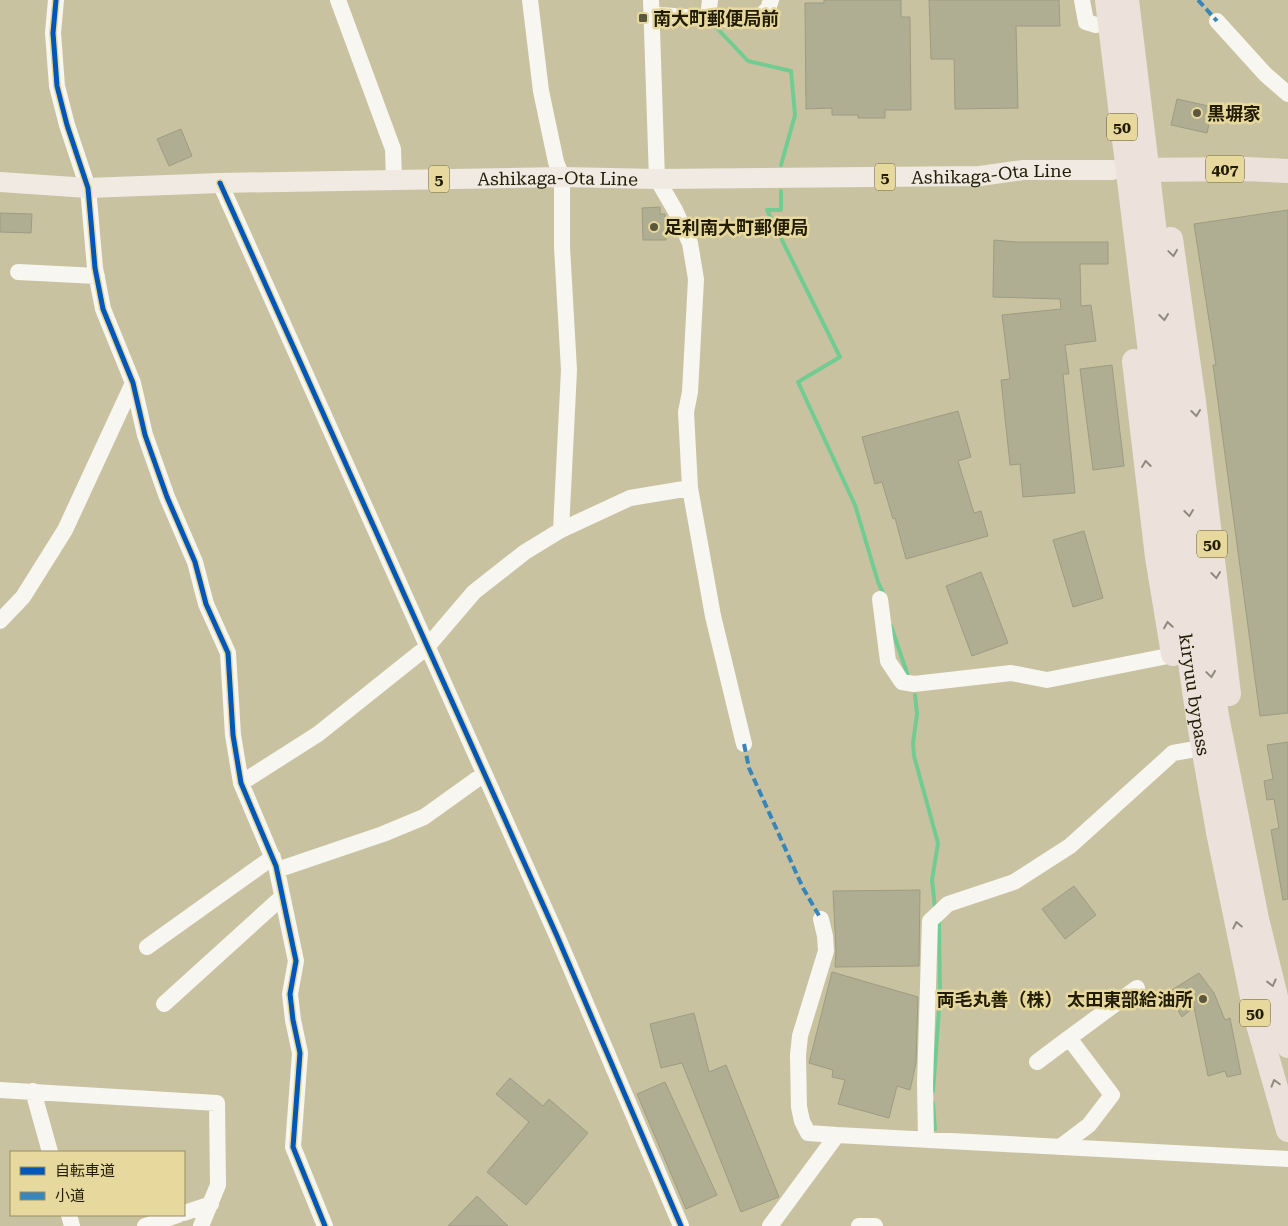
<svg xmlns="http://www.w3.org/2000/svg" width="1288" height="1226" font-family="'Roboto Serif','Noto Sans JP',serif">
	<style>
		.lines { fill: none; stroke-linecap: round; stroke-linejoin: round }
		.stream { stroke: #72cc92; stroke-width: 4 }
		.building { fill: #afae93; stroke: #9c9c82 }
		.minor { stroke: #f7f6f1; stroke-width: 16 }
		.major { stroke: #f1eae3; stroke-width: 20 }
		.highway { stroke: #ece2db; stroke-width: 24 }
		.quiet { stroke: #3886b9; stroke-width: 4; stroke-dasharray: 8 4; stroke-linecap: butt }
		.cycleway-casing { stroke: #e7d99d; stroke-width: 8 }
		.cycleway { stroke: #0057b8; stroke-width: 5 }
		.oneway { stroke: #91897b }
		.poi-dot { fill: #5c563c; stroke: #e7d99d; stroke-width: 2 }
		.labels { text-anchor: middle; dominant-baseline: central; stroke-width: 5; stroke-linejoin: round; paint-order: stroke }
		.shield { fill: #e7d99d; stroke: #5d5533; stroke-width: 1 }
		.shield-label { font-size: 16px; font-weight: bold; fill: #221c05 }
		.poi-label { font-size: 18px; font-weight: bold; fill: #221c05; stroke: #e7d99d; text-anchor: start }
		.street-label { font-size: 18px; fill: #221c05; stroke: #e7d99d }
	</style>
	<rect width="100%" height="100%" fill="#c9c2a1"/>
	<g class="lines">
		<!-- stream -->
		<path class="stream" d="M713,24L748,61L791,71L795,115L781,165
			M781,191V210H767L840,357L798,382L855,505L878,582L884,595
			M891,626L908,676
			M915,695L917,714L913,743L914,756L938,843L932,880L935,908
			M933,1091L940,996L939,921
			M933,1103L935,1129"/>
	</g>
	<!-- building -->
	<path class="building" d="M824,0H901V17H910L911,110H885V118H858V115H832V108L806,109L805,3H824Z
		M929,0H1059L1060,26H1016L1018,108L955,109L954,59H931Z
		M1177,99L1213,107L1207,133L1171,125Z
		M181,129L192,156L169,166L157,139Z
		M660,207V214H665L666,240H643L642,208Z
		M1288,210V713L1260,716L1213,365H1216L1194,224Z
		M0,213L32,214L31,233L0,232Z
		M994,240L1016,242H1108V264H1080L1081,306L1091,305L1096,341L1065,345L1069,374H1063L1075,493L1023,497L1020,464L1010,465L1001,380L1010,379L1002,315L1061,309L1060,299L993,297Z
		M1112,365L1124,466L1093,470L1080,369Z
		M958,411L971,457L958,461L974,513L981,511L988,536L906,559L895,518L893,519L882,482L875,484L862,437Z
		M1084,531L1103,598L1073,607L1053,540Z
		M981,572L1008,643L972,656L946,586Z
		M1288,742V899L1283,900L1271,830L1279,828L1274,799L1267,800L1264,781L1273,779L1267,745Z
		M1074,886L1096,915L1065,939L1042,909Z
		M920,890L919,966L835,967L836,950L833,891Z
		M832,972L918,997L916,1063L910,1090L897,1086L889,1118L838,1104L845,1080L832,1077L833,1070L809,1063Z
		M1199,973L1214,993L1225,1020L1230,1018L1241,1074L1227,1077L1225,1071L1208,1076L1194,1007L1182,1017L1167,993Z
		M694,1013L709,1072L726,1065L779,1197L741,1212L682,1063L661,1068L650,1024Z
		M510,1078L543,1106L549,1099L588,1133L526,1205L487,1172L529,1122L496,1094Z
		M665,1082L717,1195L686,1209L637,1094Z
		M477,1196L508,1226H448Z"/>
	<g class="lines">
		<!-- minor -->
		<path class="minor" d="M56,0L53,33L57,86L67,125L88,188L95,268L103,309L133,383L145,435L167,497L195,562L206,604L228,653L233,735L241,783L276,866L296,961L290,994L293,1020L300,1053L293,1147L325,1226
			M338,0L393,149L394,180
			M530,0L541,91L556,162L562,177V247L569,370L561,530
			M651,0L657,179L675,210L690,243L696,279L690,392L686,412L690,488L713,616L744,744
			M1082,0L1086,22L1096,25
			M651,14C686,18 721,19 756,20L768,9L771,0
			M708,17L710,0
			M1217,21L1265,74L1288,94
			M220,183L557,936L681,1226
			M18,272L97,276
			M880,599L888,661L902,682L914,684L1011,673L1047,680L1173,655
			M0,621L23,597L65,530L133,383
			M241,783L318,734L427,647L474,592L525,552L561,530L630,498L690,488
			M277,870L383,834L424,817L484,774
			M821,919L825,936L826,951L800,1036L798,1055L799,1107L802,1121L808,1133L837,1135
			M147,947L273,857
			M164,1004L282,897
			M1037,1062L1069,1038
			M0,1090L217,1103L218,1185L201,1226
			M33,1091L50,1152
			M926,1139L925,1084L930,921L948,904L1014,882L1070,846L1173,753L1190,750
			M1060,1147L1089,1125L1112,1095L1069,1038L1137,988
			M184,1213L211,1204
			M69,1215L72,1226
			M145,1226L178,1215
			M770,1226L837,1135L1288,1159
			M859,1226H875"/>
		<!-- major -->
		<path class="major" id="s1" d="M0,182L88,188L220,183L562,177L657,179L980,176L1023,170H1113"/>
		<!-- highway -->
		<g class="highway">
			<path id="s2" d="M1107,0L1175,557L1198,718L1218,832L1257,1021L1288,1130"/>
			<path d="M1127,0L1194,558L1217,716L1257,919L1288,1046"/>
			<path d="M1132,170L1247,169L1288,171"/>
			<path d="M1171,239L1194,402L1229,694"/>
			<path d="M1134,361L1157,557L1173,654"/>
		</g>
		<!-- quiet -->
		<path class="quiet" d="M1198,0L1217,21
			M744,744L749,768L803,888L821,919"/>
		<defs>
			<path id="cycleway" d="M56,0L53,33L57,86L67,125L88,188L95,268L103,309L133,383L145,435L167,497L195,562L206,604L228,653L233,735L241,783L276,866L296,961L290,994L293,1020L300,1053L293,1147L325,1226
				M220,183L557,936L681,1226"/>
		</defs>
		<!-- cycleway casing -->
		<use href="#cycleway" class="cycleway-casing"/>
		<!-- cycleway -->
		<use href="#cycleway" class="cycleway"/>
	</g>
	<!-- one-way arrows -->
	<defs><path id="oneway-chevron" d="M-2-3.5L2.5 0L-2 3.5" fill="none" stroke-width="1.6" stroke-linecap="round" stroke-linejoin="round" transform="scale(1.25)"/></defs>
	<g class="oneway">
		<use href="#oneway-chevron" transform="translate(1173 253) rotate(82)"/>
		<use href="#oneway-chevron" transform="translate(1164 317) rotate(83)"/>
		<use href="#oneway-chevron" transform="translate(1196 413) rotate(83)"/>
		<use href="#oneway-chevron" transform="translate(1146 464) rotate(-97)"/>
		<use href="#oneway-chevron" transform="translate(1189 513) rotate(83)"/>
		<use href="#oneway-chevron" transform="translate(1216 575) rotate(83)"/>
		<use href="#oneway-chevron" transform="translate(1168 625) rotate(-99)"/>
		<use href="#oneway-chevron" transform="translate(1211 674) rotate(82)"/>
		<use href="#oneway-chevron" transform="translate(1237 925) rotate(-102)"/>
		<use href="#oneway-chevron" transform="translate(1272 983) rotate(76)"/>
		<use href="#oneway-chevron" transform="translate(1275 1083) rotate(-106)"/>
	</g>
	<!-- markers -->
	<g class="poi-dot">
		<rect x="638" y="13" width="10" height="10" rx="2.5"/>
		<circle cx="1197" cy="113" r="5"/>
		<circle cx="654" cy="227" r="5"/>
		<circle cx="1203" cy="999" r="5"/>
	</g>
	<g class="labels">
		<!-- shield labels -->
		<g class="shield">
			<rect x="1107" y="113.5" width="30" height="27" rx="4"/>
			<rect x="1206" y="155.5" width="38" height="27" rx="4"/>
			<rect x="875" y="163.5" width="20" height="27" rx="4"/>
			<rect x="429" y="165.5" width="20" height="27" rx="4"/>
			<rect x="1197" y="530.5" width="30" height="27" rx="4"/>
			<rect x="1240" y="999.5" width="30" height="27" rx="4"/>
		</g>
		<g class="shield-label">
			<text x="1122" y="127">50</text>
			<text x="1225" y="169">407</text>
			<text x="885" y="177">5</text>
			<text x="439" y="179">5</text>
			<text x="1212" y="544">50</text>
			<text x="1255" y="1013">50</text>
		</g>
		<!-- poi labels -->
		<g class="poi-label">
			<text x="653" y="18">南大町郵便局前</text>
			<text x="1207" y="113">黒塀家</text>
			<text x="664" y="227">足利南大町郵便局</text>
			<text x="1193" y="999" text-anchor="end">両毛丸善（株） 太田東部給油所</text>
		</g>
		<!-- street labels -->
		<g class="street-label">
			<text stroke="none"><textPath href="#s1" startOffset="992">Ashikaga-Ota Line</textPath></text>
			<text stroke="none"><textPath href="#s1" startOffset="558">Ashikaga-Ota Line</textPath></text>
			<text stroke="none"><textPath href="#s2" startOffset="700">kiryuu bypass</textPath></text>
		</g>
	</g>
	<!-- legend -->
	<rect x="10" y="1151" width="175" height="65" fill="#e7d99d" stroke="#988d60"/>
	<rect x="20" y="1167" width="25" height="8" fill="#0057b8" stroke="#988d60"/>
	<text x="55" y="1176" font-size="15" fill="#221c05">自転車道</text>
	<rect x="20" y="1192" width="25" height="8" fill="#3886b9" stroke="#988d60"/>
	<text x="55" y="1201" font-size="15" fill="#221c05">小道</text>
</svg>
